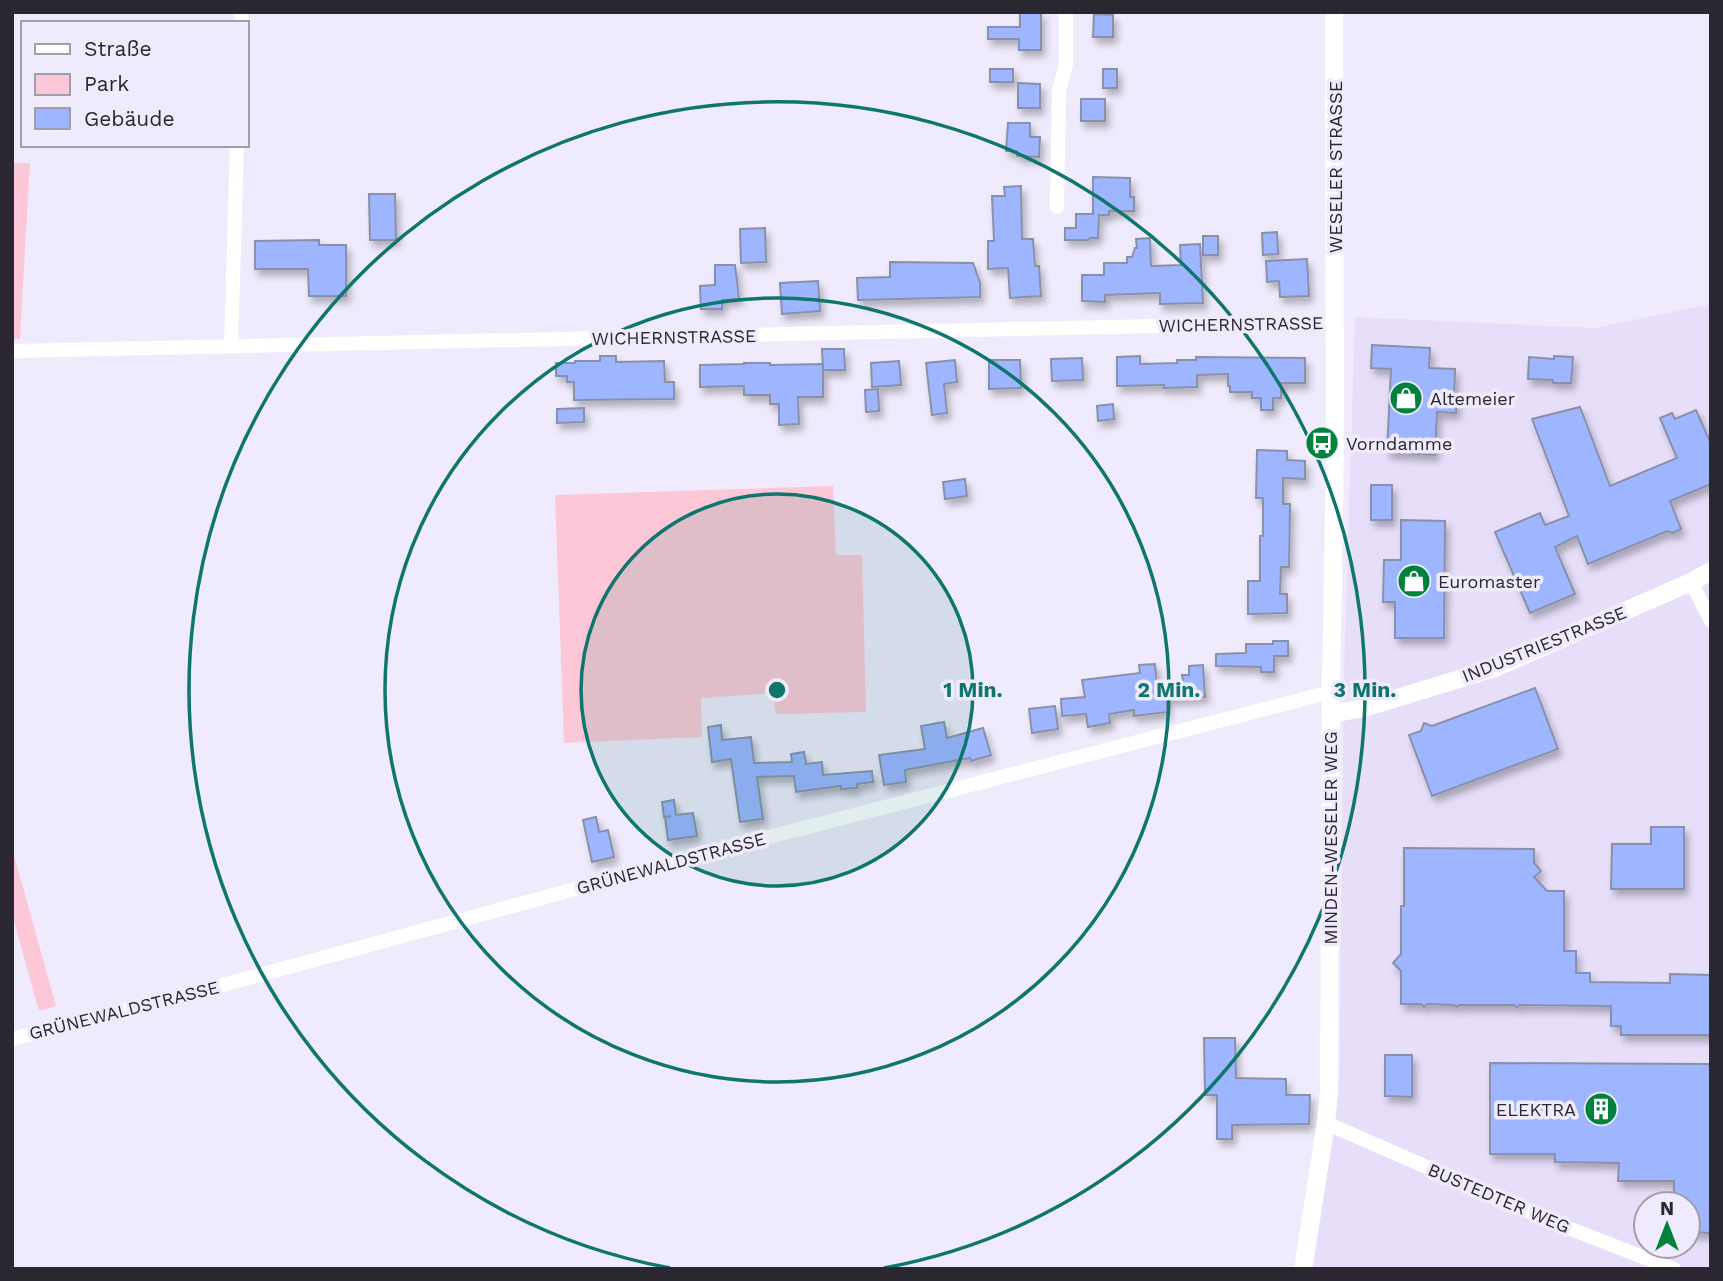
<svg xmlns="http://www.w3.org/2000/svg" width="1723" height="1281" font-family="'Work Sans',sans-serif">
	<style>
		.built { fill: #e7dffa; fill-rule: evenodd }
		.green { fill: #fcc8d7 }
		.building { fill: #9eb6ff; stroke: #8991aa; stroke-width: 2; filter: url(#shadow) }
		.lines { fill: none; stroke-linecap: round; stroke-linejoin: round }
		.minor { stroke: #fff; stroke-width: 14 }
		.tertiary { stroke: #fff; stroke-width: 18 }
		.ring { fill: none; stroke: #0f766e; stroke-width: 3.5 }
		.labels { text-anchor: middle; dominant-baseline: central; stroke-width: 7; stroke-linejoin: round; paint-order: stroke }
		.street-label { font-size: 18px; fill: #2a2731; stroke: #f0ebfc }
		.poi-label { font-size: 18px; fill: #2a2731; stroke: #f0ebfc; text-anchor: start }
		.centre { fill: #0f766e; stroke: #f0ebfc; stroke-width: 3.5 }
		.ring-label { font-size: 21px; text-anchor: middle; font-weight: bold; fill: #0f766e; stroke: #f0ebfc; stroke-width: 7; stroke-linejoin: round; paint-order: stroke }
	</style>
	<defs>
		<filter id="shadow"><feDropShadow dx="3.5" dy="6" stdDeviation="3.5" flood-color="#0004"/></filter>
	</defs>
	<rect width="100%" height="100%" fill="#f0ebfc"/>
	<!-- built -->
	<path class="built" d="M1711,303V1269H1313L1339,1092L1344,673L1355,317L1595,328L1706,305ZM1646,1204H1688V1246H1646Z"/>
	<!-- green -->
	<path class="green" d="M12,163H30L20,339H12Z
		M833,486L836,555H862L866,712L776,714L773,693L701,698L702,737L564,743L555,495Z
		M12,848L56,1006L39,1011L12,914Z"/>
	<!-- building -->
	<path class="building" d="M1020,12H1041V50H1019V39H988V27H1020Z
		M1094,14L1113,15V37H1093Z
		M990,69H1013V82H990Z
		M1103,69H1117V88H1103Z
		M1018,83L1040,84V108H1018Z
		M1081,99H1105V121H1081Z
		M1008,123H1030V137H1040L1039,157L1017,156V151H1006Z
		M1093,177L1130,178V197H1134V211H1109V215H1099L1098,238H1090L1088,240H1065V228H1076V214H1093Z
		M1021,186L1022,239H1033L1035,266H1039L1041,296L1010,298L1008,268L988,269V241H994L992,196H1005L1004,187Z
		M369,194H395L396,240H370Z
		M765,228L766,262L741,263L740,229Z
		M1277,232L1278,254L1263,255L1262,233Z
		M1203,236H1218V255H1203Z
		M1150,238L1151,266L1181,265L1180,245L1200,244L1203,303L1160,304V293L1105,295V302L1082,301V275H1104V263H1127V257H1132L1135,248H1137L1136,239Z
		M319,240V245H346V296H309L308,269H255V241Z
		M1307,259L1309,296L1280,297L1279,281L1267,282L1266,261Z
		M890,262L973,263L980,283V297L858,300L857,278L890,277Z
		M715,265H735L739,299L722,300V309H701L700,286L715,285Z
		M818,281L820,311L782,314L780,283Z
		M1372,345L1430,348L1429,368L1455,369L1454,400H1457L1456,413L1437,412L1435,455L1387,452L1391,369L1371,368Z
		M822,349H844L845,370H823Z
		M600,356H616V362L664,361L665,382H674V399L574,400V382H567V376H556V363H575V361H600Z
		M1140,356V364L1177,363V360H1196V357L1305,358V383H1281V398H1273V410H1261V398H1252V392H1230V386H1228V374L1197,375V387L1164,388V385L1117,386V357Z
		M1554,356L1573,357L1571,383H1553V380L1528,379L1529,357L1554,359Z
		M1082,358L1083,380L1052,381L1051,359Z
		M955,360L957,382L944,384L947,413L932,415L926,363Z
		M989,360H1020L1021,388L989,389Z
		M899,361L901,385L872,387L871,363Z
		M744,363H770V365L823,364V397H798L799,424L779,425V404H770V395H744V386L700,387V365L744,364Z
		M878,389L879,411L866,412L865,390Z
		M1113,404L1114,419L1098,421L1097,406Z
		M1580,407L1610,486L1677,458L1660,418L1672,413L1675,419L1696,410L1711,444V484L1670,501L1681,529L1673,533L1667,531L1588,564L1577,536L1555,547L1575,594L1530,613L1495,532L1540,513L1545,525L1569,516L1532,419Z
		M584,408V422L557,423V409Z
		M1257,450L1287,451V460L1305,461V479L1283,478V504H1290L1289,567H1281L1280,594H1287V613L1248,614V581H1260V536H1263V498H1256Z
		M965,479L967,496L945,499L943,482Z
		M1371,485H1392V520H1371Z
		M1401,520L1445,521L1444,638H1395V602H1383L1384,560H1401Z
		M1273,641H1288V656H1274V672H1261V667L1216,666V654L1246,653V644H1273Z
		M1155,664L1157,684L1183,681L1182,675H1189V666L1203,665L1205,697L1166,699L1168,712L1134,716V710L1109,714L1110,723L1088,727L1086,714L1062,716L1061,699L1085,697L1082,680L1140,673L1139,665Z
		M1535,688L1558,749L1432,796L1409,735L1421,731L1424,723L1432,726Z
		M1055,706L1058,729L1032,733L1029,709Z
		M944,722L947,738L983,728L991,755L971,761L970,758L905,770L906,782L884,785L879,755L925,749L921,726Z
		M721,725L722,740L751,737L754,763L792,762L791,754L804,752L806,764L822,762L823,775L872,771L873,782L857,784V788L841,789V786L796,792L794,776L757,777L763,819L740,822L731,759L712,762L708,727Z
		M674,800L676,815L693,813L697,836L668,840L665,817L671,816L664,817L662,802Z
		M596,817L599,832L608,830L614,857L592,862L583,820Z
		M1651,827H1684V889H1611L1612,844H1651Z
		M1404,848L1534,849V863L1541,871L1534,877L1547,891H1564V951H1576V973H1590V982L1670,983V974L1711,975V1035H1621V1026H1611V1006L1520,1005L1517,1007L1514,1005H1459L1457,1007L1454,1005L1427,1004L1424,1007L1421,1004H1401V971L1393,963L1401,954V906H1404Z
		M1204,1038H1235L1236,1078L1286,1079V1095H1310L1309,1124L1232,1125V1139H1217V1095H1205Z
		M1385,1055H1412V1097L1385,1096Z
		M1490,1063L1711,1064V1233L1688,1232V1204H1674V1181H1618L1619,1163L1555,1162V1154H1490Z"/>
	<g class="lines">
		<!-- minor -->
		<path class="minor" d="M241,23V12
			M1057,207L1059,91L1066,64V12
			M231,346L237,145
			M12,351L1335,322
			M1691,582L1711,621
			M12,1039L223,985L711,852L1331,692
			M1326,1123L1550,1221L1674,1269"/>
		<!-- tertiary -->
		<path class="tertiary" d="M1331,714L1364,708L1495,668L1691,582L1711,571
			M1303,1269L1326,1123L1329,1091L1331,692L1335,449L1334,12"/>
	</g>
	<!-- distance rings -->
	<circle cx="777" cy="690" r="196" fill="#0f766e" fill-opacity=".12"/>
	<g class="ring">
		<circle cx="777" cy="690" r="196"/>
		<circle cx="777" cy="690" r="392"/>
		<path d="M670 1268A588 588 0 1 1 884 1268"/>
	</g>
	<!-- icons -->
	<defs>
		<symbol id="shop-disc" viewBox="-11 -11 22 22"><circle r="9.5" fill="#00823c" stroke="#f0ebfc"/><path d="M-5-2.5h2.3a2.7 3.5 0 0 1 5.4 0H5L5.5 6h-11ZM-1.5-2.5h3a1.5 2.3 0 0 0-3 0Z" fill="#fff"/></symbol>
		<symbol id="bus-disc" viewBox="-11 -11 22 22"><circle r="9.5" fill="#00823c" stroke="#f0ebfc"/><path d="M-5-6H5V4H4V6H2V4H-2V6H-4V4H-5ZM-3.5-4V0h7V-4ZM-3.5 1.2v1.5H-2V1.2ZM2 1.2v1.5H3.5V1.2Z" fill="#fff"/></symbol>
		<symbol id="building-disc" viewBox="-11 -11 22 22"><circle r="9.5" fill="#00823c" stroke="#f0ebfc"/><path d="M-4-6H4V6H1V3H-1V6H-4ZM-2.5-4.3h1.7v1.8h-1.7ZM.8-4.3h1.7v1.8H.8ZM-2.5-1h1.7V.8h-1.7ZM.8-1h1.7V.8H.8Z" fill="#fff"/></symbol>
	</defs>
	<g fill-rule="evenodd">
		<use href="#shop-disc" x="1387" y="379" width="38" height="38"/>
		<use href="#bus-disc" x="1303" y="424" width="38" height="38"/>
		<use href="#shop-disc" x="1395" y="562" width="38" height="38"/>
		<use href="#building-disc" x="1582" y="1090" width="38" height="38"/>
	</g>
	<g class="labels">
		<!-- street labels -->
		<g class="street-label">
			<text transform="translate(1335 167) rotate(-90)">WESELER STRASSE</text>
			<text transform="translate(1241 324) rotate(-1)">WICHERNSTRASSE</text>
			<text transform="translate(674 337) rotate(-1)">WICHERNSTRASSE</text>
			<text transform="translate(1544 644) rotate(-22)">INDUSTRIESTRASSE</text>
			<text transform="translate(1330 838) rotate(-90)">MINDEN-WESELER WEG</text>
			<text transform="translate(671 863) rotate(-15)">GRÜNEWALDSTRASSE</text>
			<text transform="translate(124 1010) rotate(-14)">GRÜNEWALDSTRASSE</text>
			<text transform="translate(1499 1198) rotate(23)">BUSTEDTER WEG</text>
		</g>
		<!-- poi labels -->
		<g class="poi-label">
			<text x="1430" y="398">Altemeier</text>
			<text x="1346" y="443">Vorndamme</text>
			<text x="1438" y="581">Euromaster</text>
			<text x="1576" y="1109" text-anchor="end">ELEKTRA</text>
		</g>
	</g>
	<circle cx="777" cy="690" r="10" class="centre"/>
	<g class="ring-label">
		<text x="973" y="697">1 Min.</text>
		<text x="1169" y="697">2 Min.</text>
		<text x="1365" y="697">3 Min.</text>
	</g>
	<!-- border -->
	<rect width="1723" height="1281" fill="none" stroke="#2a2731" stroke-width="28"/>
	<!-- legend -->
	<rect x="21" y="21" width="228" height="126" fill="#f0ebfc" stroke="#a19dab" stroke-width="2"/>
	<rect x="35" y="44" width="35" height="10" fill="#ffffff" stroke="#a19dab" stroke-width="2"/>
	<text x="84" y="56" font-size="21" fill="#2a2731">Straße</text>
	<rect x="35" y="74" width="35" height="21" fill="#fcc8d7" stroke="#a19dab" stroke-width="2"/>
	<text x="84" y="91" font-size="21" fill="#2a2731">Park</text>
	<rect x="35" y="108" width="35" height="21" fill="#9eb6ff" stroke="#a19dab" stroke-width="2"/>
	<text x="84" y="126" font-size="21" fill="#2a2731">Gebäude</text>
	<!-- north arrow -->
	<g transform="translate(1667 1225)"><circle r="33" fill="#f0ebfc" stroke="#a19dab" stroke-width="2"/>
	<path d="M0-5L12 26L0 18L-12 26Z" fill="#00823c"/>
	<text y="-10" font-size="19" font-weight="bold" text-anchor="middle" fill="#2a2731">N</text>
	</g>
</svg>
